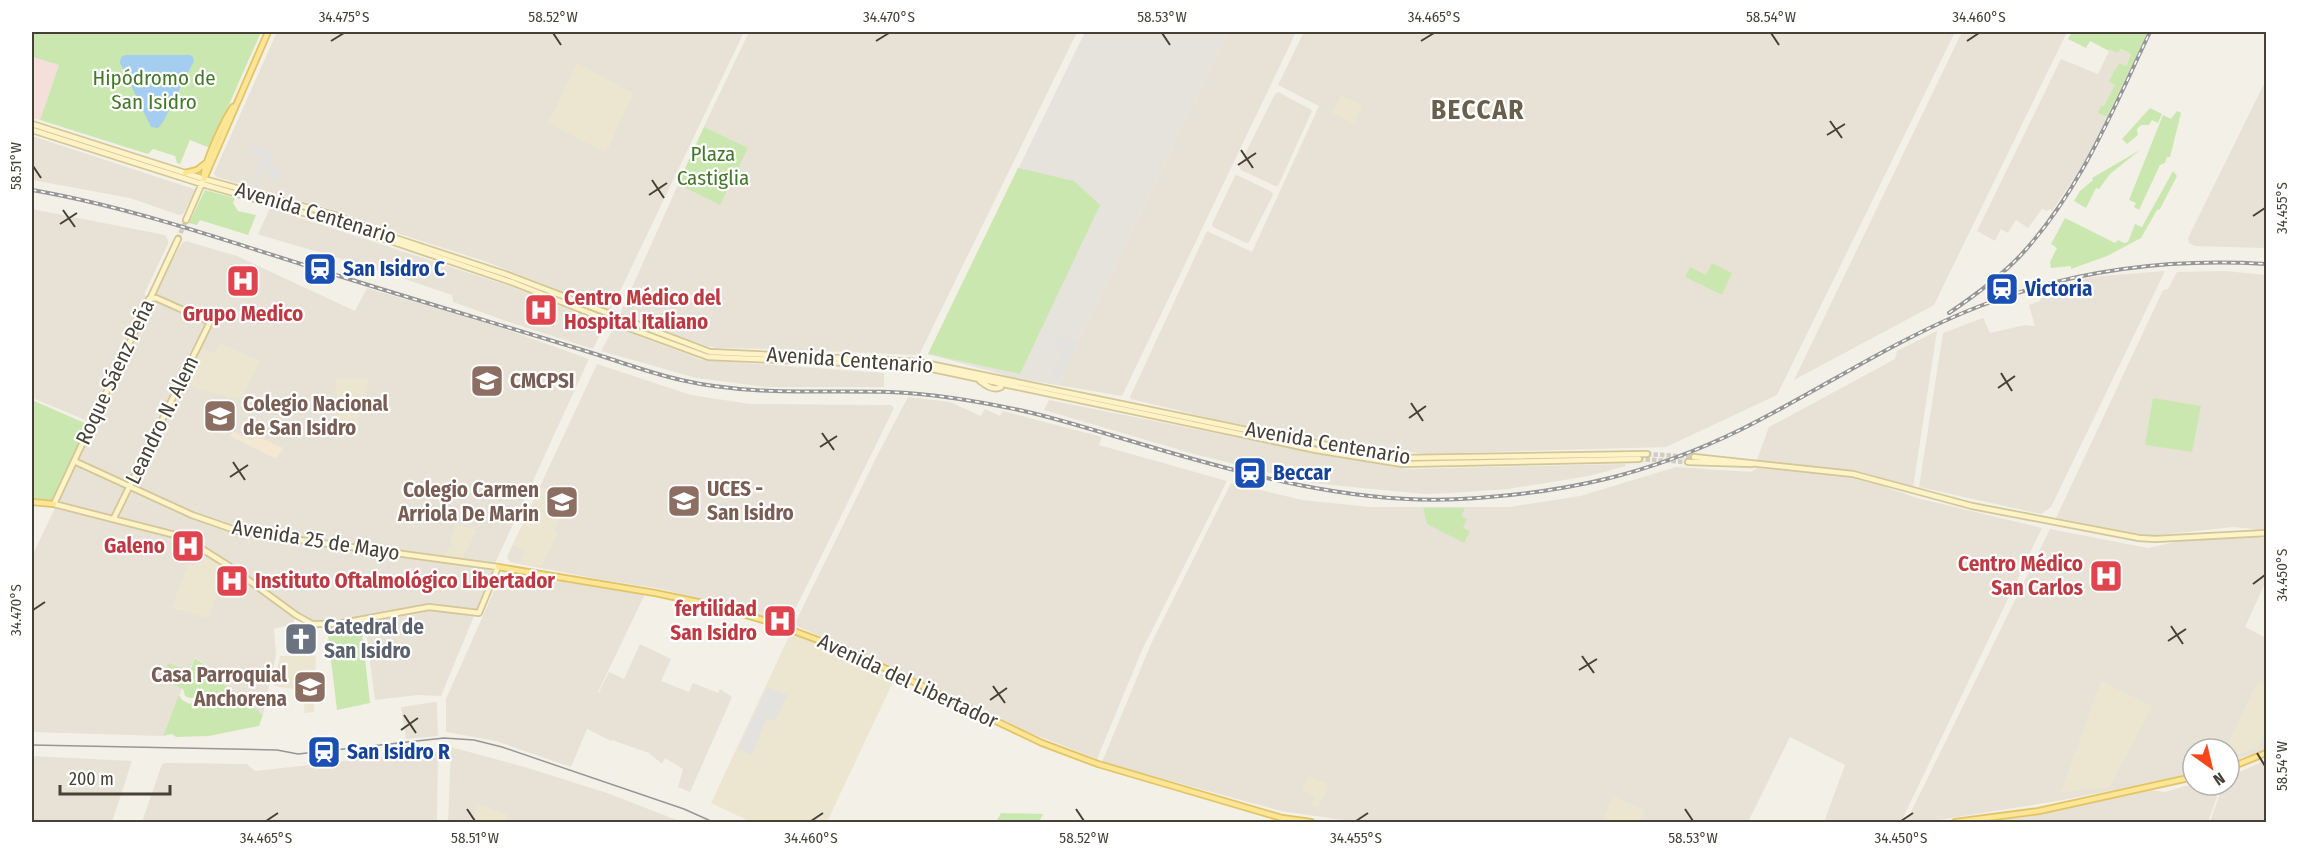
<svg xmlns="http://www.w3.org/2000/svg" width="2298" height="854" font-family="'Fira Sans Condensed',sans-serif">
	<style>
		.residential { fill: #e7e2d5 }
		.commercial { fill: #f5e8d2 }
		.industrial { fill: #e6e2dc }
		.education { fill: #ece6d1 }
		.medical { fill: #f4dfda }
		.green { fill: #cbe7b0 }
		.parking { fill: #e4e2df }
		.water { fill: #a4cdef }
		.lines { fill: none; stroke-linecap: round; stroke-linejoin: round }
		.secondary-tunnel { stroke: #d0cdc4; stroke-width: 4.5; stroke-dasharray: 4.5 2; stroke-linecap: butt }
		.secondary-casing { stroke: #d3c697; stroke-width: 8 }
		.primary-casing { stroke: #e2c466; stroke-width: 8 }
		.secondary { stroke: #fef3c6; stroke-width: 4.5 }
		.primary { stroke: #fde596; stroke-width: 4.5 }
		.tram { stroke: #969696; stroke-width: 1.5 }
		.rail-casing { stroke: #969696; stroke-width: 4 }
		.rail { stroke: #fff; stroke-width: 1.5; stroke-dasharray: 4.5; stroke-linecap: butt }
		.ticks { fill: none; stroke: #464136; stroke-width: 2 }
		.labels { text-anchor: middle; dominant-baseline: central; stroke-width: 4.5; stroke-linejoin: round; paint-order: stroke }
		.park-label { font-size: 21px; fill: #43782a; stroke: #fff }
		.street-label { font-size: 21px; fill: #464136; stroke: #fff }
		.transit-label { font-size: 21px; font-weight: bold; fill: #164399; stroke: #fff; text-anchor: start }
		.health-label { font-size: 21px; font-weight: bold; fill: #be3a42; stroke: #fff; text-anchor: end }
		.education-label { font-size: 21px; font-weight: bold; fill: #785e54; stroke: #fff; text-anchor: start }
		.worship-label { font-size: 21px; font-weight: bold; fill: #5b616d; stroke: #fff; text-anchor: start }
		.district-label { font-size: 27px; font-weight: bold; letter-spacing: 1.5px; fill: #695f4d; stroke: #fff }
		.neatline { fill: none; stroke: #464136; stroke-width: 2 }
		.ticks-label { font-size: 15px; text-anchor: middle; fill: #464136 }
	</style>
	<rect width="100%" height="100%" fill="#f3f0e7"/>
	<!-- residential -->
	<path class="residential" d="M277,32H744L611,310L484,261L384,229L341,212L216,177L214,173Z
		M749,32H1077L920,353L915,355L775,349L717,348L707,346L620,314L707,120Z
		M1229,32H1296L1122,396L1057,385Z
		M1304,32H1955L1777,395L1666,447L1425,454L1324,440L1218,420L1131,399L1130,397L1207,231L1252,252L1319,106L1278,85Z
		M1962,32H2067L1934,305L1794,380Z
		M2110,49H2120L2131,54L2126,66L2119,63L2110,81L2116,84L2104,107V116L2107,117L2088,157L2052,211L2050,209L2047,211L2042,209L2028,228L2016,220L2008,233L2001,229L1995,241L1977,231L2061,59L2098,74Z
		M2266,80V248L2195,246L2189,243L2188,238Z
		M1278,92L1310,109L1312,111L1278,186H1275L1241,170L1239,166L1275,94Z
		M32,136L194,189L195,191L183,214L179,215L130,198L32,180Z
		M1237,175L1272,192L1273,195L1249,242L1246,243L1213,227L1212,224L1235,176Z
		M270,208L509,286L605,324L593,349L509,322L453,302L452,295L366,266L260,235L258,234Z
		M32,209L165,235L168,240V244L145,292V299L88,421L32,398Z
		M186,241L237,256L355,311L367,288L499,327L589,359L497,559L476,611L431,606L338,623L313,622L296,613L186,535L62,503L60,500L150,301L182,243Z
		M2164,271V273L2051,507L2041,514L1919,487L1943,333L1983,318L1990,333L2025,325L2035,326L2029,305L2040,301L2041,296L2049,292L2050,289L2090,277Z
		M2225,271L2266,275V530L2233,527L2150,536L2056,518L2163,290L2168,289L2177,272Z
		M614,327L702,360L884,373V387H765L696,378L601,351Z
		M1937,331L1913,488L1862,472L1756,462L1769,427L1895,359L1897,351Z
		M597,364L691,395L750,404L891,405L894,408L790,620L786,623L662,589L597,579L510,562L507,557Z
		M908,397L950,402L981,416L985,409L1000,416L1003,411L1102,437L1099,445L1227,481L1142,650L1097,759L1023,730L853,650L794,625L878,454Z
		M1049,400L1324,455L1407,469L1625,464L1626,466L1589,476L1508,489L1450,493L1423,494L1312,483L1194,454L1044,410Z
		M1676,467L1751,472L1757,468L1857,477L1917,498L2042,528L1901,822H1824L1845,765L1790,737L1748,822H1357L1281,811L1102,762L1151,644L1231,483L1302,500L1370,507H1509L1580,496Z
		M55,508L110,520L186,540L294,615V624L274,629L276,655L263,715L231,692L217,677L219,674L195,657L163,736L32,732V556Z
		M2050,529L2148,548L2180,541L2241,535L2266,538V581L2245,627L2266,638V749L2229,762V749H2193V773L2177,778L2057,801L1926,822H1906Z
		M502,573L643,593L644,596L598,692L602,694L599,692L609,672L624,679L640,644L671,659L661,681L689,692L693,683L718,693L720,689L732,697L690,792L678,787L683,769L665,758L662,764L649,753L612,740L611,741L587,729L571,767L496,741L446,732V699Z
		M429,610L474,616L441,696L418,695L375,700L365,623Z
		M435,702L437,703L438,736L406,739L401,707Z
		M451,747L528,768L607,793L682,822H448Z
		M434,751L438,754L437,822H142L162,764L166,763L247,764L255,771Z
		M32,756L132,761L112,822H32Z
		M2266,760V822H2210L2223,785H2229V777Z
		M2193,784L2221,785L2208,822H1976L2034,815L2151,790L2165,792Z"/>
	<!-- commercial -->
	<path class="commercial" d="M233,431L252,441L255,435L283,448L276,459L230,436Z"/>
	<!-- industrial -->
	<path class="industrial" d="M1085,32H1229L1057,385L1019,379L928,354Z"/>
	<!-- education -->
	<path class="education" d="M577,63L633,93L606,153L548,123Z
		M1341,95L1362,106L1354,124L1332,113Z
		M220,343L260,361L240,400L197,389L185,382L202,348L215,353Z
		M336,378H369L356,427L331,428V416L337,415Z
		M212,399L238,408L226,435L202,427Z
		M541,486L569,499L554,530L558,533L541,566L520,563L525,551L513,545Z
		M456,524L477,530L462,558L446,556L449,548H452L454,544L449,543Z
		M200,554L225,569L208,618L171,608L189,563L195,566Z
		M791,632L894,680L827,822H751L711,803Z
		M280,656H316L314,712L304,713L305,691L274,686Z
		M2101,681L2152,706L2110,787L2061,792Z
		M2258,681L2266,686V729L2258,747L2229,758V749H2225Z
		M1309,776L1329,785L1318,808L1311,805L1315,796L1302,790Z
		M1613,796L1645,810L1639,822H1602Z
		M478,804L508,815L505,822H471Z"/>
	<!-- medical -->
	<path class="medical" d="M32,57L59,65L40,120L32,118Z"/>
	<!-- green -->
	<path class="green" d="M32,32H261L210,148L190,140L180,164L177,163L175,156L153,149L148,154L40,120L59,65L32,57Z
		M2072,32H2148L2107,117L2098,113L2101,106H2104L2115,85L2109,81L2119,63L2126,66L2131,54L2121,49L2117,53L2110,49L2109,51L2090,41L2086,48L2068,39Z
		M2150,108L2162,114L2158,123L2152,120L2149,125H2141L2137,129L2138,135L2127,144L2122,139Z
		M2177,111L2181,113L2170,157H2167L2165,163L2160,165L2139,210L2134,207L2136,203L2129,200L2163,115L2171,119Z
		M704,127L748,148L720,205L678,184Z
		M2140,150L2110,174L2099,189L2096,188L2086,208L2074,201L2080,191L2093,180L2092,178Z
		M1018,168L1074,181L1100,205L1020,374L928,354Z
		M2173,171L2177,176L2160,209L2157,210L2141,238L2107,256L2071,269V266L2051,268L2050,262L2057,248L2051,244L2065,218L2115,243L2118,240L2124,243L2128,242L2135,224L2142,227Z
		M205,190L235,198L233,203L238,211L256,215L248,235L200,220L197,225L189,223Z
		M1712,263L1732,273L1722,295L1685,277L1690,267L1706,275Z
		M2153,398L2201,406L2192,452L2145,445Z
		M32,400L87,424L52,502L32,500Z
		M1423,508H1465L1461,516L1467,519L1463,528L1470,531L1464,543L1427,524Z
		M361,623L370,703L337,710L327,627Z
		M195,658L217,673L214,676L217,679L263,715L259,726L209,736L176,737L172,734L163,736L179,695L182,700L190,704L195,702L196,698H190L185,696L183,689L162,680L168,663L190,671Z
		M1001,813L1043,814L1039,822H996Z"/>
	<!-- parking -->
	<path class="parking" d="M254,144L274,154L272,165L283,171L277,182L268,179L271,171L263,168L257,188L251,187L260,157L249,153Z
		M1060,335L1077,342L1059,380L1052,377L1063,351L1054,346Z
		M767,687L787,695L775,721L767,718L752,755L738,749Z"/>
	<!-- water -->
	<path class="water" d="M126,55H190L193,57L194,61L163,122L158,128L151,127L120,63L121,57Z"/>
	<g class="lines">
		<!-- secondary-tunnel -->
		<path class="secondary-tunnel" d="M178,239L186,220
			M1647,454L1694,457
			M1639,459L1688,462"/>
		<defs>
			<path id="secondary" d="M32,124L204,179L335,215L386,235L505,274L710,352L920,362L1271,435L1401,458L1647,454
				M32,130L202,184L332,221L514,283L615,323L708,357L918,366L1316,450L1402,464L1639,459
				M186,220L203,181
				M980,381C986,386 994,391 1001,387L1002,383
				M1694,457L1853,474L1972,506L2139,538L2155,539L2266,533
				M74,461L192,515L241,532L498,567L479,613L429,607L337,624H312L296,615L229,566L183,537L54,504L178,239
				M1688,462L1752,464
				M114,518L210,322L156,298L149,299"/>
			<path id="primary" d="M185,173L197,170L206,163
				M204,179L268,32
				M204,179C202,166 225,118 233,107
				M32,502L54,504
				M498,567L655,593L712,605L770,622L855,654L1042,743L1098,764L1282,818L1311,822
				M2229,768L2266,753
				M1955,822L2039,811L2193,777"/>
		</defs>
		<!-- secondary casing -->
		<use href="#secondary" class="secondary-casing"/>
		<!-- primary casing -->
		<use href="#primary" class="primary-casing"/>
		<!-- secondary -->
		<use href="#secondary" class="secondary"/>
		<!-- primary -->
		<use href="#primary" class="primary"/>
		<!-- tram -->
		<path class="tram" d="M32,745L277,750L298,754L444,738L474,740L502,747L684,809L713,822"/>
		<defs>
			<path id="rail" d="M32,190C124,206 212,236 301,264C398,295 495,323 592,353C621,362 650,373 681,380C750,396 820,390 890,392C937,394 983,402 1028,412C1066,421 1103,433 1141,444C1242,474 1355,505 1461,499C1566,493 1648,475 1742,429C1822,389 1897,338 1980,306C2073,270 2168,258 2266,264
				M1949,313C1974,296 1999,278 2020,256C2080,192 2113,109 2150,32"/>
		</defs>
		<!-- rail casing -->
		<use href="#rail" class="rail-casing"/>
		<!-- rail -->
		<use href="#rail" class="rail"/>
	</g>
	<!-- ticks -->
	<path class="ticks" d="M553,33L561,45M1162,33L1170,45M1771,33L1779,45M331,41L344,33M876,41L889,33M1421,41L1434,33M1967,41L1979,33M1830,121L1842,138M1827,135L1845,124M1241,150L1253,168M1238,165L1256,153M33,166L41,178M652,180L664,198M649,195L667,183M63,210L75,227M2253,216L2265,208M60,224L77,213M2001,373L2012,391M1998,388L2015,376M1411,403L1423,421M1409,418L1426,406M822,433L834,450M820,447L837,436M233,462L245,480M230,477L248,465M2253,584L2265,575M33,610L45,602M2171,626L2183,644M2168,641L2186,629M1582,656L1594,673M1579,670L1597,659M993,686L1005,703M990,700L1007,688M404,715L416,733M401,730L418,718M2257,753L2265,766M467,809L475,821M1076,809L1084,821M1685,809L1693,821M266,821L278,813M811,821L823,813M1356,821L1368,813M1901,821L1913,813"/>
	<!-- icons -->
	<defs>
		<symbol id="station-square" viewBox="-11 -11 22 22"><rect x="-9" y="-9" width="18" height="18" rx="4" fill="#1a4fb4" stroke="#fff"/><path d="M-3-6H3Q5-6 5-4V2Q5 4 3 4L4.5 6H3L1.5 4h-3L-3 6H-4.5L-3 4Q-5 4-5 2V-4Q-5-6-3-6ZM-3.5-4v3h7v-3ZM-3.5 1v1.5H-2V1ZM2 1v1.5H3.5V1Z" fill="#fff"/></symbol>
		<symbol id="hospital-square" viewBox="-11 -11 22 22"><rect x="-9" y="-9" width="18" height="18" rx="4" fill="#e0444e" stroke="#fff"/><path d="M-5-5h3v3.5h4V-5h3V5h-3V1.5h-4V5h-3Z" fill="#fff"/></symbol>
		<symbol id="university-square" viewBox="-11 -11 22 22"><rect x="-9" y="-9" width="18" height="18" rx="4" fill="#8d6e63" stroke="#fff"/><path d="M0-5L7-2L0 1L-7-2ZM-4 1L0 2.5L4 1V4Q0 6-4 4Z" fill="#fff"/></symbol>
		<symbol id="church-square" viewBox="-11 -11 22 22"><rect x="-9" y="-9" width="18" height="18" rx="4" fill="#6b7280" stroke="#fff"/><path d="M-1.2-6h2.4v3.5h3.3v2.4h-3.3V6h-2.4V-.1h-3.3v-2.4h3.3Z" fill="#fff"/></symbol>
	</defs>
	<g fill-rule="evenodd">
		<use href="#station-square" x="301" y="250" width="38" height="38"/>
		<use href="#hospital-square" x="224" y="262" width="38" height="38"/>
		<use href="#station-square" x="1983" y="270" width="38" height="38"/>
		<use href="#hospital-square" x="522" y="291" width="38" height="38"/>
		<use href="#university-square" x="468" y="362" width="38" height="38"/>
		<use href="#university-square" x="201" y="397" width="38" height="38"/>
		<use href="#station-square" x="1231" y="454" width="38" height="38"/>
		<use href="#university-square" x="665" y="482" width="38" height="38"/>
		<use href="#university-square" x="543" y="483" width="38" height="38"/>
		<use href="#hospital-square" x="169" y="527" width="38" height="38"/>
		<use href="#hospital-square" x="2087" y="557" width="38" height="38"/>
		<use href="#hospital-square" x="213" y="562" width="38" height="38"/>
		<use href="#hospital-square" x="761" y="602" width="38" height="38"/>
		<use href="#church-square" x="282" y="620" width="38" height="38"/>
		<use href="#university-square" x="291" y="668" width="38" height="38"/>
		<use href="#station-square" x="305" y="733" width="38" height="38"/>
	</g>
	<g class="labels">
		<!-- park labels -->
		<g class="park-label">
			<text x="154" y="78">Hipódromo de<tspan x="154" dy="24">San Isidro</tspan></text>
			<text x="713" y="154">Plaza<tspan x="713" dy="24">Castiglia</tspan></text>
		</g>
		<!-- street labels -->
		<g class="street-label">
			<text transform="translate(316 213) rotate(17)">Avenida Centenario</text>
			<text transform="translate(850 360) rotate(4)">Avenida Centenario</text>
			<text transform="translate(115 372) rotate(-65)">Roque Sáenz Peña</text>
			<text transform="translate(162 420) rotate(-64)">Leandro N. Alem</text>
			<text transform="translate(1328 443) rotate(10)">Avenida Centenario</text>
			<text transform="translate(316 540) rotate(9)">Avenida 25 de Mayo</text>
			<text transform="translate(908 681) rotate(25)">Avenida del Libertador</text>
		</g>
		<!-- transit labels -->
		<g class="transit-label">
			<text x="343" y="269">San Isidro C</text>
			<text x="2025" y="289">Victoria</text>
			<text x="1273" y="473">Beccar</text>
			<text x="347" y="752">San Isidro R</text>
		</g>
		<!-- health labels -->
		<g class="health-label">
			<text x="564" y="298" text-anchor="start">Centro Médico del<tspan x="564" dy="24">Hospital Italiano</tspan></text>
			<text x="243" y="314" text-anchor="middle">Grupo Medico</text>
			<text x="165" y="546">Galeno</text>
			<text x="2083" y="564">Centro Médico<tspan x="2083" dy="24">San Carlos</tspan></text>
			<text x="255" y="581" text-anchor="start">Instituto Oftalmológico Libertador</text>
			<text x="757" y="609">fertilidad<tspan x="757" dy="24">San Isidro</tspan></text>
		</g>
		<!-- education labels -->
		<g class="education-label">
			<text x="510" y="381">CMCPSI</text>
			<text x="243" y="404">Colegio Nacional<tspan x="243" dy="24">de San Isidro</tspan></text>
			<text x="707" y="489">UCES -<tspan x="707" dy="24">San Isidro</tspan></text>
			<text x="539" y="490" text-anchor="end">Colegio Carmen<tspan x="539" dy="24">Arriola De Marin</tspan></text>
			<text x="287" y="675" text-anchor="end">Casa Parroquial<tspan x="287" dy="24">Anchorena</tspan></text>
		</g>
		<!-- worship labels -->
		<g class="worship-label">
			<text x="324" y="627">Catedral de<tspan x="324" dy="24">San Isidro</tspan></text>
		</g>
		<!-- district labels -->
		<g class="district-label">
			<text x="1478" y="110">BECCAR</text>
		</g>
	</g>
	<!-- border -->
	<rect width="2298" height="854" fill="none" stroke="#ffffff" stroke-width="66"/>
	<!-- north arrow -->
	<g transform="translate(2211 767) rotate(146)"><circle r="28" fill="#ffffff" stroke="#b5b3af" stroke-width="1.5"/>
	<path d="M0-4.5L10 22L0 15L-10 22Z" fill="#f7471a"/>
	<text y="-9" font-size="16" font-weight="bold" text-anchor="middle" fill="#464136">N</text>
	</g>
	<!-- scale -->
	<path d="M60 785v9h110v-9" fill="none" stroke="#464136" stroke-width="3"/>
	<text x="69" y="785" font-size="18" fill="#464136" stroke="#ffffff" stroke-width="4.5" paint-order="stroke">200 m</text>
	<rect x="33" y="33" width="2232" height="788" class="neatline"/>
	<g class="ticks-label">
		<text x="344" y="22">34.475°S</text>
		<text x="553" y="22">58.52°W</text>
		<text x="889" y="22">34.470°S</text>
		<text x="1162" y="22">58.53°W</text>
		<text x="1434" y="22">34.465°S</text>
		<text x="1771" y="22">58.54°W</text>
		<text x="1979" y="22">34.460°S</text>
		<text transform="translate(16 166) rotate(-90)" y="5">58.51°W</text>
		<text transform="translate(2282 208) rotate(-90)" y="5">34.455°S</text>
		<text transform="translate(2282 575) rotate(-90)" y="5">34.450°S</text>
		<text transform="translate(16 610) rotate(-90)" y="5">34.470°S</text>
		<text transform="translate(2282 766) rotate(-90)" y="5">58.54°W</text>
		<text x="266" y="843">34.465°S</text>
		<text x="475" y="843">58.51°W</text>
		<text x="811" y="843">34.460°S</text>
		<text x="1084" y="843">58.52°W</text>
		<text x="1356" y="843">34.455°S</text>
		<text x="1693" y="843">58.53°W</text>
		<text x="1901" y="843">34.450°S</text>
	</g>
</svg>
